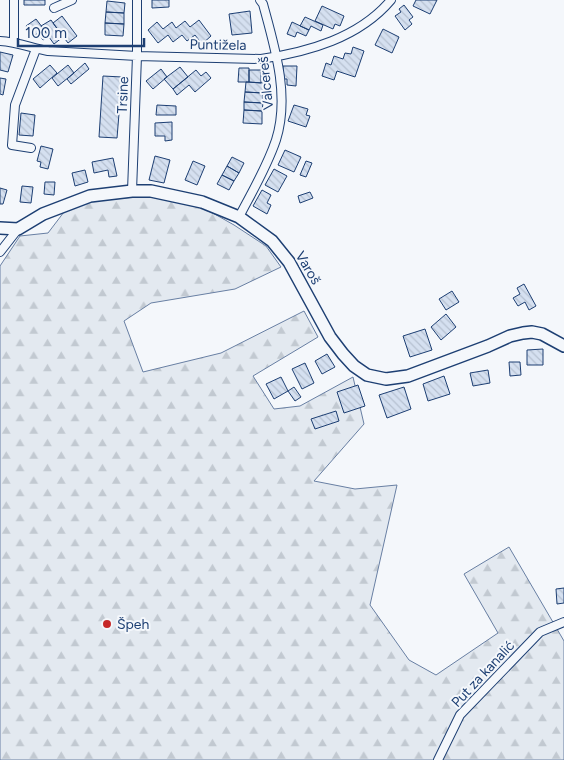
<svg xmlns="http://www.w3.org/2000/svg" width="564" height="760" font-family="Figtree,sans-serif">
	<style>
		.forest { fill: url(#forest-firs); stroke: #687fa3 }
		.building { fill: url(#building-back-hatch); stroke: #1d3f73 }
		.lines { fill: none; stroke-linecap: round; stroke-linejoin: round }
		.street-casing { stroke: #1d3f73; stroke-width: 10 }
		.secondary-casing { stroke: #1d3f73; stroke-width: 14 }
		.street { stroke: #f4f7fb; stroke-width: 8 }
		.secondary { stroke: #f4f7fb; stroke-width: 11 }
		.poi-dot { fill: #c62828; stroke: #f4f7fb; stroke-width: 2 }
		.labels { text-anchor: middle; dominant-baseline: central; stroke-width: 4; stroke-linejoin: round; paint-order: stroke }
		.street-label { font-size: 14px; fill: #1d3f73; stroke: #f4f7fb }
		.poi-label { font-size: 14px; fill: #1d3f73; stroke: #f4f7fb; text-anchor: start }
	</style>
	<defs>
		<pattern id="forest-firs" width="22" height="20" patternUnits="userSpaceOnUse" patternTransform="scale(1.25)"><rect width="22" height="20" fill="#e3e9f0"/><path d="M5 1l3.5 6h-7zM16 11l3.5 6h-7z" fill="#c2c9d1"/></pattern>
		<pattern id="building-back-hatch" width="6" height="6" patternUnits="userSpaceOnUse" patternTransform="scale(1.25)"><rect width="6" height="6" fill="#d5e0f0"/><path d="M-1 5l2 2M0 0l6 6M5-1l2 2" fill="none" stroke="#b6c1d1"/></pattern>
	</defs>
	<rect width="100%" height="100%" fill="#f4f7fb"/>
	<!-- forest -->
	<path class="forest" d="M135,197H151L189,204L204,208L234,225L266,246L281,267L235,289L151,303L124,321L143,372L221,353L304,311L318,337L253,376L274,409L300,406L353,377L364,424L314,481L355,489L397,485L370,605L409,660L436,675L498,633L464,574L509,547L564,641V760H0V266L20,236L48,233L64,212L92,201Z"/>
	<!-- building -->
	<path class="building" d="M24,0H45V5H24Z
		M152,0H169V7L152,8Z
		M416,0H437L430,14L413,6Z
		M107,1L125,3L124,13L106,12Z
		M404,5L413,17L409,20L412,24L405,30L395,16L401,12L399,9Z
		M322,6L344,16L340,26L335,24L333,29L315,21Z
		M250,11L252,33L232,35L229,14Z
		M106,12L124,13V24L105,23Z
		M62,16L77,36L68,43L53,23Z
		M305,17L323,25L321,31L311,26L309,30L300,26Z
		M36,19L49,36L43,40L38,33L34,36L26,26Z
		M51,20L63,37L54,44L41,26Z
		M199,20L211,36L202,44L195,35L187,41L182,35L173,42L168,35L158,43L148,30L157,22L163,29L172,22L176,28L185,21L190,27Z
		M292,22L309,30L306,36L297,32L295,37L287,34Z
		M105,23L124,24L123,36L105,35Z
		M383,29L399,37L392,53L375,45Z
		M353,47L364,51L355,77L337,71L334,80L322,76L326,63L331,65L334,56L343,59L345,53L351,54Z
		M0,52L13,55L8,72L0,70Z
		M85,63L89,69L71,84L67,79Z
		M50,65L57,73L40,88L33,79Z
		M68,65L74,73L58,86L52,78Z
		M283,66H297L296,86L287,85V79H283Z
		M180,67L188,77L173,89L164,79Z
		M239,68H249V82H238Z
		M161,69L167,77L153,89L146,81Z
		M196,70L201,76L206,72L211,78L195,92L189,85L177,95L173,89Z
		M249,70H261V83L249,82Z
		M103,76L122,77L117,138L99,137Z
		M0,78L6,79L3,95L0,94Z
		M246,82L264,83L263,93L245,92Z
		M245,92L263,93V103L244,102Z
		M244,102L263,103L262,111L244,110Z
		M157,105L176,106V115H156Z
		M294,105L308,109L306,115L310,116L306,127L288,121Z
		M244,110L262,111V124L243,123Z
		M21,113L35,115L33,136L19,135Z
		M172,122V140L165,141V136H155V123Z
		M41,146L53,149L48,169L40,167L41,162L37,161Z
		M285,150L301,157L294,172L278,165Z
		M155,156L170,160L164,183L149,180Z
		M232,157L244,163L239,173L227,166Z
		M113,158L117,176L109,177L108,170L94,173L92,162Z
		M193,161L205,166L197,185L185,180Z
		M306,161L312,163L306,177L300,175Z
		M227,166L239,173L234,181L222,175Z
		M274,169L287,176L278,192L265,185Z
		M85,170L88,182L75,186L72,173Z
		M222,175L234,181L229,190L217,184Z
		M45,182H55L54,195L44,194Z
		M22,186L33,187L31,203L20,202Z
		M0,188L7,190L3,204H0Z
		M262,190L271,195L267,203L271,205L267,214L253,206Z
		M310,192L313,198L300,203L298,196Z
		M524,284L536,306L529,310L525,302L518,306L513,298L520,294L517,288Z
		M452,291L459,302L446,310L439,299Z
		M446,314L456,327L441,340L431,327Z
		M425,329L432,350L410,357L403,336Z
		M543,349V365H527V350Z
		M327,354L335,367L322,374L315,361Z
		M509,362H520L521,375L510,376Z
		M305,363L314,383L302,389L292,369Z
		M488,370L490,383L473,386L470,373Z
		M444,376L450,394L428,401L423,384Z
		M281,377L288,391L274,399L266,384Z
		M358,385L365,406L344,413L337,392Z
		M294,387L301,397L295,401L288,391Z
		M404,387L411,409L387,418L379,395Z
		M336,411L339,421L315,429L311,419Z
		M564,588V603L557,604L556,589Z"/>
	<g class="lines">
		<defs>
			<path id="street" d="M14,0V42
				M54,8L72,0
				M0,41C17,42 32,48 48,51L137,56L261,59C308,52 359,38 391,0
				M31,148L12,145L15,105L36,49
				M132,191L137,56V0
				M239,217C252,192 267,167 276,140C290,96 275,48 263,4L260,0
				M0,252L18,229
				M438,760L460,715L540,632L564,622"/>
			<path id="secondary" d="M0,228L18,229L43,214L90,196L132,191H151L202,202L239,217L272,241L289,262L330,337L343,354L354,366L367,375L386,379L408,376L488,346L510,336L523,333L532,332L542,334L564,346"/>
		</defs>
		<!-- street casing -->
		<use href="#street" class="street-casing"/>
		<!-- secondary casing -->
		<use href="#secondary" class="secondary-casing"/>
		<!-- street -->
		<use href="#street" class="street"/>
		<!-- secondary -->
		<use href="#secondary" class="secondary"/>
	</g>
	<!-- markers -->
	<circle class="poi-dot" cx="107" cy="624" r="5"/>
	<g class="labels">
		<!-- street labels -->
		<g class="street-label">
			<text transform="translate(218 45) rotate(1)">Puntižela</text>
			<text transform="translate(266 83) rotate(-96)">Valcereš</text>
			<text transform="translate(123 95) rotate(-88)">Trsine</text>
			<text transform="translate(308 268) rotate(59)">Varoš</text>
			<text transform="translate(483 674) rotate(-47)">Put za kanalić</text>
		</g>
		<!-- poi labels -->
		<g class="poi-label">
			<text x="117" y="624">Špeh</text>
		</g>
	</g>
	<!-- scale -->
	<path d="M18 38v8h126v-8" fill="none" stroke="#1d3f73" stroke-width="2.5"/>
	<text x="25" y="38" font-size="15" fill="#1d3f73" stroke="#f4f7fb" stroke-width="4" paint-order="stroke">100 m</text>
</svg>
